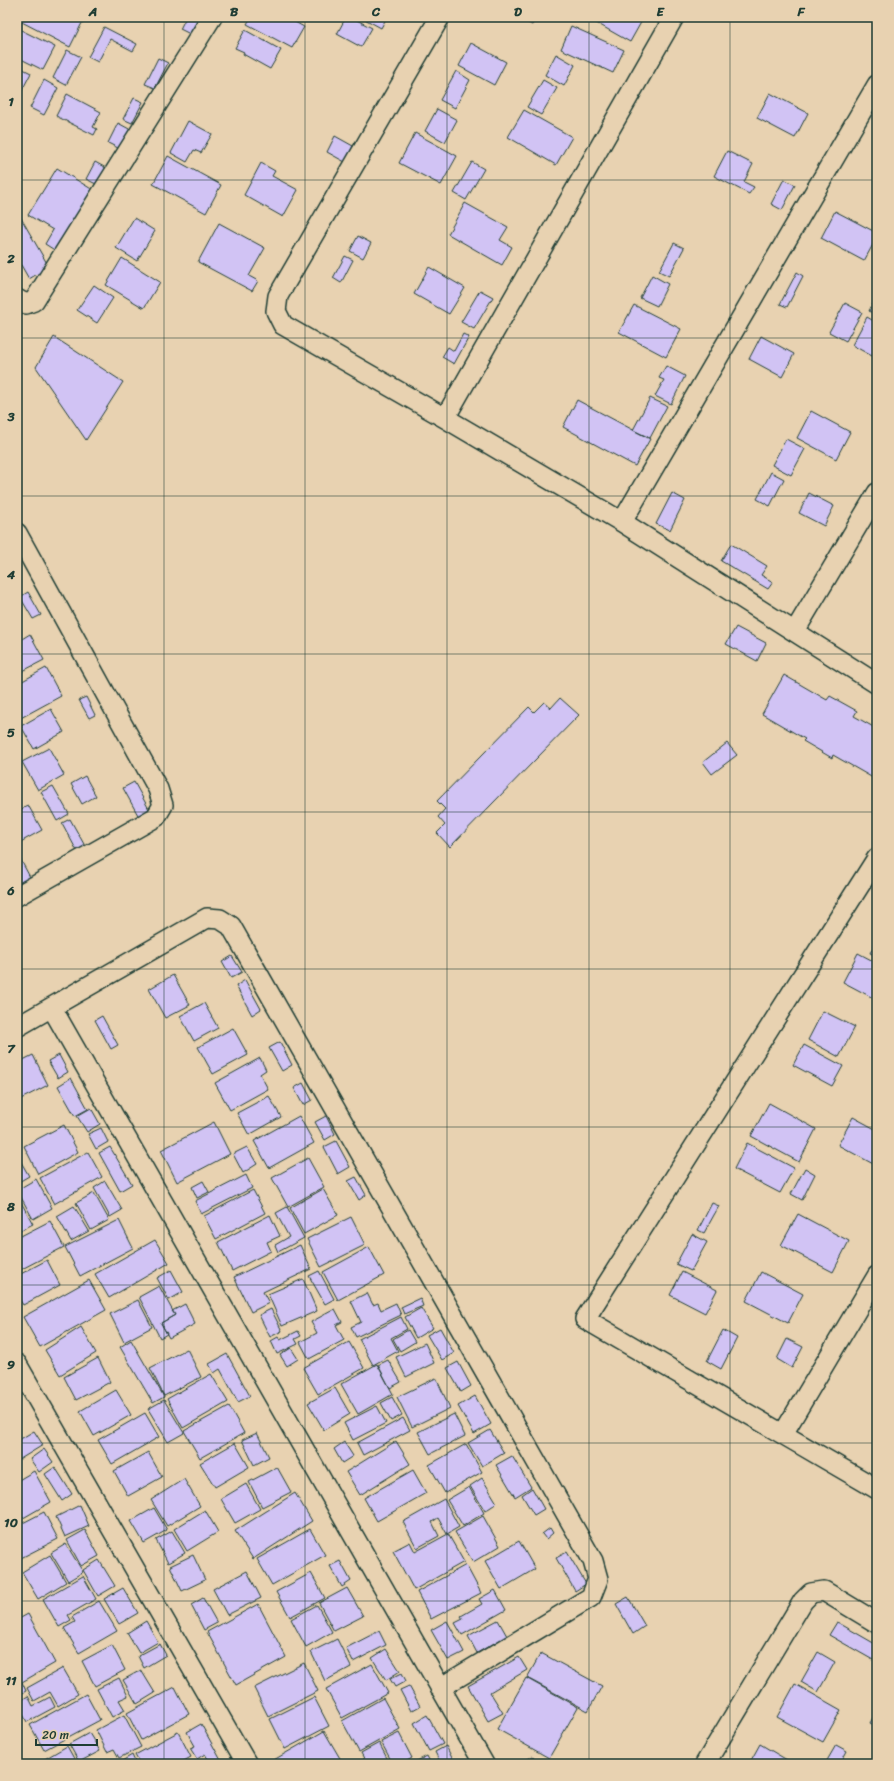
<svg xmlns="http://www.w3.org/2000/svg" width="894" height="1781" font-family="Sriracha,sans-serif">
	<style>
		.building { fill: #d1c3f4; stroke: #1f3d34 }
		.lines { fill: none; stroke-linecap: round; stroke-linejoin: round }
		.street-casing { stroke: #1f3d34; stroke-width: 22 }
		.street { stroke: #e8d2b1; stroke-width: 19 }
		.grid { fill: none; stroke: #1f3d34; stroke-width: 1; stroke-opacity: 0.55 }
		.neatline { fill: none; stroke: #1f3d34; stroke-width: 1.5 }
		.grid-label { font-size: 13px; text-anchor: middle; font-weight: bold; fill: #1f3d34 }
	</style>
	<rect width="100%" height="100%" fill="#e8d2b1"/>
	<filter id="ink" filterUnits="userSpaceOnUse"><feTurbulence type="fractalNoise" baseFrequency=".025" numOctaves="2"/><feDisplacementMap in="SourceGraphic" scale="8" xChannelSelector="R" yChannelSelector="G"/><feConvolveMatrix kernelMatrix="1 2 1 2 8 2 1 2 1" color-interpolation-filters="sRGB"/></filter>
	<g filter="url(#ink)">
		<!-- building -->
		<path class="building" d="M19,17H79L84,19L70,47L18,20Z
			M186,17H199L190,34L180,29Z
			M251,17H286L304,27L292,48L247,24Z
			M346,17H351L372,28L361,47L337,34Z
			M361,17H387L381,28Z
			M518,17H537L532,25Z
			M586,17H644L630,42Z
			M571,26L624,50L613,73L561,49Z
			M104,27L137,44L133,51L110,39L98,62L88,57Z
			M17,28L55,47L43,70L17,57Z
			M245,30L281,50L270,69L243,54L244,52L235,48Z
			M471,43L506,62L494,85L459,66Z
			M67,50L81,57L66,85L53,78Z
			M556,54L575,65L564,86L545,75Z
			M158,58L168,63L155,88L145,84Z
			M17,66L31,73L19,96L17,95Z
			M456,71L470,80L455,108L440,100Z
			M44,80L58,88L44,115L30,108Z
			M543,80L557,88L541,115L527,107Z
			M770,93L808,113L795,138L757,118Z
			M67,94L101,112L93,127L97,129L94,135L56,116Z
			M134,98L143,102L132,123L123,119Z
			M437,109L457,120L445,142L425,131Z
			M524,110L572,137L556,165L508,137Z
			M188,121L212,134L201,153L194,150L187,162L171,153Z
			M118,123L131,130L122,150L108,143Z
			M415,133L457,156L441,185L399,163Z
			M335,136L353,146L345,162L327,152Z
			M727,151L753,164L744,182L754,187L749,194L714,176Z
			M168,156L221,185L206,213L153,184Z
			M95,162L106,168L98,185L86,179Z
			M472,162L484,169L466,200L454,193Z
			M261,163L275,171L272,176L298,190L283,217L244,195Z
			M57,168L93,190L56,251L45,244L53,230L28,215Z
			M784,179L795,185L782,210L771,204Z
			M465,203L508,227L500,240L512,247L502,265L448,234Z
			M17,211L49,267L29,279L17,258Z
			M835,211L877,233V237L864,261L821,238Z
			M134,218L155,231L137,261L116,248Z
			M219,223L265,248L249,276L258,281L252,291L198,262Z
			M358,236L371,243L363,258L350,251Z
			M674,243L684,248L669,276L659,271Z
			M345,256L353,260L341,283L333,278Z
			M122,258L160,282L144,308L106,285Z
			M429,267L465,288L449,314L414,294Z
			M797,272L803,276L787,307L780,304Z
			M652,275L668,284L657,306L640,298Z
			M94,285L113,298L97,323L77,310Z
			M480,290L493,297L474,329L461,322Z
			M877,295V315L869,311Z
			M845,303L862,312L846,341L829,332Z
			M634,305L681,329L666,357L619,332Z
			M867,317L877,323V346L872,356L852,345Z
			M463,334L469,337L454,364L442,357L448,347L454,351Z
			M761,336L794,354L782,377L749,359Z
			M54,337L123,382L86,440L36,367Z
			M666,366L685,376L671,404L655,396L664,380L659,378Z
			M650,398L667,406L650,438L633,430Z
			M577,400L650,439L635,466L563,427Z
			M811,411L850,432L836,459L797,438Z
			M786,439L805,449L791,475L772,465Z
			M771,472L784,479L770,506L757,499Z
			M672,493L685,500L670,530L656,524Z
			M809,493L834,506L824,526L799,513Z
			M731,544L767,566L761,575L773,582L768,589L721,561Z
			M28,592L41,615L33,619L20,597Z
			M736,627L766,643L757,661L726,644Z
			M30,634L44,660L17,674V642Z
			M46,668L61,696L17,720V684Z
			M784,675L827,700L830,696L857,711L854,716L877,729V771L873,778L833,755L832,758L803,741L805,739L762,714Z
			M86,697L95,715L89,718L79,700Z
			M560,698L579,715L450,847L437,833L445,825L438,817L445,809L437,801L529,707L534,712L544,702L551,708Z
			M51,709L64,732L34,749L21,726Z
			M727,743L737,755L712,774L703,762Z
			M49,748L64,775L38,790L22,762Z
			M85,776L96,796L82,804L71,784Z
			M134,782L150,811L139,817L123,788Z
			M53,786L69,814L57,821L41,792Z
			M28,805L42,830L17,844V812Z
			M70,819L85,846L77,851L62,823Z
			M17,853L31,879L20,885L17,879Z
			M877,940V956L870,953Z
			M858,953L877,963V1000L843,982Z
			M232,956L242,972L231,978L222,962Z
			M173,975L190,1005L165,1018L149,989Z
			M245,980L261,1009L252,1015L236,986Z
			M204,1003L218,1028L194,1041L180,1016Z
			M823,1011L855,1027L839,1057L808,1040Z
			M102,1016L118,1045L111,1049L95,1020Z
			M233,1028L248,1055L213,1074L198,1047Z
			M280,1042L292,1065L282,1071L269,1048Z
			M804,1045L843,1066L832,1086L793,1065Z
			M33,1055L48,1085L17,1101V1063Z
			M59,1055L68,1072L58,1078L48,1061Z
			M260,1058L266,1070L260,1074L268,1089L230,1110L215,1083Z
			M71,1078L88,1109L75,1116L58,1086Z
			M303,1083L312,1100L303,1105L294,1088Z
			M269,1096L281,1117L249,1135L237,1113Z
			M769,1103L816,1129L799,1162L751,1136Z
			M91,1108L100,1124L87,1132L77,1116Z
			M299,1116L314,1143L269,1168L254,1141Z
			M326,1116L335,1134L325,1140L315,1122Z
			M853,1117L877,1130V1166L838,1145Z
			M214,1122L230,1154L177,1182L161,1150Z
			M64,1125L78,1152L38,1174L24,1146Z
			M101,1128L108,1142L96,1149L88,1134Z
			M336,1141L350,1167L338,1174L324,1147Z
			M747,1143L794,1168L780,1193L734,1169Z
			M110,1147L132,1184L120,1191L99,1153Z
			M247,1147L257,1164L243,1173L233,1154Z
			M88,1152L102,1177L54,1204L40,1178Z
			M17,1155L29,1176L17,1183Z
			M308,1158L324,1187L288,1207L272,1178Z
			M805,1168L815,1174L802,1200L791,1194Z
			M246,1175L252,1188L201,1214L195,1201Z
			M356,1177L366,1195L359,1200L348,1181Z
			M36,1179L52,1208L33,1219L17,1190Z
			M105,1181L122,1210L110,1217L94,1188Z
			M203,1181L209,1192L197,1198L192,1187Z
			M323,1189L338,1215L304,1234L290,1208Z
			M253,1190L265,1213L216,1239L204,1216Z
			M94,1193L109,1220L91,1230L76,1203Z
			M17,1195L33,1224L17,1232Z
			M712,1203L719,1206L704,1233L698,1230Z
			M74,1206L89,1231L71,1241L57,1216Z
			M287,1207L304,1238L278,1252L275,1245L289,1237L276,1213Z
			M798,1214L849,1241L833,1272L781,1245Z
			M270,1215L280,1236L267,1242L271,1251L232,1271L218,1242Z
			M351,1217L365,1245L321,1267L307,1239Z
			M119,1220L133,1248L80,1276L65,1247Z
			M50,1221L64,1247L20,1270L17,1263V1238Z
			M692,1234L707,1242L691,1271L676,1264Z
			M155,1240L169,1263L109,1298L95,1274Z
			M300,1245L311,1269L263,1292L269,1303L251,1312L234,1277Z
			M369,1247L384,1275L338,1300L323,1272Z
			M47,1260L60,1285L23,1305L17,1295V1276Z
			M171,1270L183,1292L169,1300L157,1278Z
			M319,1271L334,1299L325,1304L309,1276Z
			M682,1272L717,1290L705,1313L670,1295Z
			M761,1272L803,1294L788,1323L746,1301Z
			M303,1279L317,1311L282,1326L268,1294Z
			M89,1280L106,1310L40,1347L23,1317Z
			M159,1286L175,1315L161,1323L167,1334L160,1338L139,1297Z
			M367,1293L373,1305L378,1303L381,1310L396,1303L401,1315L356,1337L351,1327L361,1322L351,1301Z
			M420,1298L423,1306L404,1314L401,1307Z
			M138,1300L152,1327L124,1342L110,1314Z
			M185,1304L195,1324L169,1338L161,1323L175,1315L172,1311Z
			M421,1308L433,1328L416,1338L405,1317Z
			M271,1309L282,1331L270,1337L259,1315Z
			M335,1309L342,1322L336,1325L344,1340L309,1359L300,1342L317,1333L311,1322Z
			M401,1317L407,1329L391,1338L398,1351L373,1365L359,1339Z
			M81,1327L96,1353L60,1375L45,1350Z
			M440,1328L454,1353L442,1360L427,1335Z
			M408,1330L415,1342L400,1351L393,1339Z
			M723,1330L737,1338L721,1369L707,1361Z
			M298,1331L301,1336L295,1339L298,1344L277,1354L271,1341L278,1337L280,1340Z
			M787,1339L803,1347L792,1368L777,1359Z
			M131,1340L164,1397L153,1403L120,1347Z
			M349,1342L364,1368L318,1394L303,1368Z
			M425,1343L434,1363L406,1377L396,1357Z
			M291,1348L298,1359L287,1366L280,1355Z
			M187,1349L201,1377L164,1396L150,1368Z
			M227,1354L250,1396L238,1402L220,1369L214,1373L209,1364Z
			M98,1358L110,1382L76,1400L64,1377Z
			M388,1360L401,1382L390,1388L378,1365Z
			M458,1362L471,1386L461,1392L447,1368Z
			M377,1364L393,1394L358,1414L341,1384Z
			M211,1374L228,1402L183,1428L167,1399Z
			M436,1378L450,1408L412,1427L397,1397Z
			M335,1388L350,1414L324,1430L308,1403Z
			M116,1390L131,1415L94,1436L80,1411Z
			M475,1396L491,1424L474,1434L458,1406Z
			M392,1397L402,1415L391,1421L381,1403Z
			M164,1400L184,1433L168,1442L148,1409Z
			M229,1406L244,1433L200,1458L184,1431Z
			M377,1406L386,1423L353,1440L344,1423Z
			M145,1413L159,1437L112,1464L98,1440Z
			M454,1414L465,1436L430,1454L418,1432Z
			M403,1418L410,1430L363,1455L357,1443Z
			M490,1430L504,1453L482,1466L468,1443Z
			M34,1431L43,1445L17,1461V1441Z
			M257,1433L269,1457L254,1465L242,1440Z
			M396,1441L410,1464L360,1495L346,1472Z
			M344,1442L353,1456L342,1463L334,1449Z
			M235,1443L249,1467L215,1487L200,1463Z
			M466,1444L482,1472L445,1493L429,1465Z
			M44,1449L53,1462L39,1472L30,1459Z
			M148,1452L162,1477L128,1496L114,1471Z
			M512,1456L531,1487L515,1497L496,1465Z
			M55,1467L72,1494L62,1501L45,1474Z
			M277,1467L291,1492L262,1507L249,1482Z
			M413,1470L426,1493L377,1521L364,1498Z
			M34,1471L51,1502L18,1521L17,1481Z
			M482,1478L497,1503L485,1511L470,1486Z
			M184,1479L200,1506L167,1526L151,1500Z
			M246,1484L260,1509L235,1523L221,1499Z
			M469,1487L484,1513L463,1526L447,1500Z
			M532,1488L544,1509L534,1515L522,1495Z
			M295,1493L312,1521L253,1559L235,1531Z
			M444,1499L459,1527L447,1534L438,1518L432,1522L439,1536L417,1548L403,1522Z
			M80,1505L89,1526L65,1537L56,1517Z
			M154,1508L167,1530L144,1543L131,1521Z
			M205,1510L218,1532L187,1551L174,1529Z
			M44,1512L58,1539L17,1560V1526Z
			M483,1516L500,1546L473,1562L455,1532Z
			M550,1528L553,1533L546,1539L542,1534Z
			M310,1529L325,1555L272,1585L257,1559Z
			M85,1530L99,1556L81,1566L67,1540Z
			M172,1531L185,1553L168,1563L156,1540Z
			M448,1534L464,1562L414,1590L393,1551L410,1542L415,1552Z
			M519,1541L535,1569L501,1589L485,1561Z
			M66,1544L83,1572L68,1581L51,1553Z
			M567,1552L586,1584L575,1591L556,1558Z
			M50,1555L66,1582L38,1599L22,1572Z
			M193,1555L205,1580L182,1591L170,1566Z
			M99,1560L115,1586L98,1596L83,1570Z
			M340,1561L351,1581L342,1587L330,1566Z
			M466,1565L481,1593L431,1619L417,1592Z
			M247,1571L261,1598L227,1615L213,1589Z
			M311,1573L325,1598L290,1617L276,1592Z
			M83,1576L96,1599L68,1615L71,1620L59,1627L43,1599Z
			M123,1588L138,1613L119,1624L104,1599Z
			M347,1588L363,1616L334,1631L319,1603Z
			M495,1590L506,1610L462,1635L455,1623L463,1619L461,1616L482,1604L479,1599Z
			M628,1597L645,1626L633,1634L616,1604Z
			M203,1598L217,1623L204,1630L191,1605Z
			M99,1601L117,1631L79,1653L64,1628L75,1622L72,1617Z
			M258,1604L286,1657L236,1685L207,1632Z
			M317,1605L332,1632L306,1647L291,1619Z
			M28,1614L55,1663L22,1682L26,1691L17,1696V1620Z
			M498,1620L507,1636L477,1653L468,1636Z
			M146,1621L158,1642L139,1653L127,1633Z
			M447,1621L464,1652L448,1660L431,1630Z
			M837,1622L877,1645V1653L873,1660L829,1635Z
			M379,1631L386,1645L353,1662L346,1648Z
			M337,1639L351,1667L325,1681L311,1652Z
			M160,1644L166,1655L144,1668L138,1656Z
			M112,1645L125,1670L95,1686L82,1661Z
			M386,1649L400,1671L386,1680L372,1658Z
			M818,1652L835,1662L818,1692L801,1682Z
			M541,1653L602,1686L588,1711L527,1678Z
			M519,1657L527,1670L490,1692L503,1713L488,1721L468,1686Z
			M304,1663L318,1691L268,1716L254,1688Z
			M372,1664L388,1693L342,1718L326,1689Z
			M63,1668L78,1694L58,1706L50,1692L34,1701L27,1688Z
			M141,1670L155,1693L137,1704L123,1680Z
			M402,1673L406,1681L395,1687L390,1679Z
			M119,1678L128,1696L119,1700L125,1710L112,1717L97,1689Z
			M526,1678L578,1707L549,1758L497,1729Z
			M795,1684L841,1710L823,1742L777,1717Z
			M409,1686L420,1706L411,1711L400,1690Z
			M175,1687L189,1714L141,1740L127,1713Z
			M86,1694L100,1720L44,1750L30,1725Z
			M28,1696L33,1706L50,1697L55,1707L27,1722L17,1703Z
			M314,1697L329,1726L285,1749L270,1719Z
			M383,1698L400,1729L359,1752L342,1721Z
			M877,1710V1727L870,1723Z
			M124,1715L141,1747L119,1758L114,1749L107,1752L96,1730Z
			M427,1715L443,1744L429,1751L414,1723Z
			M201,1724L223,1764H211L205,1754L197,1759L190,1748L195,1746L187,1732Z
			M324,1731L341,1760L334,1764H274L272,1761Z
			M178,1732L191,1757L178,1764H140L135,1755Z
			M89,1733L100,1751L79,1762L69,1744Z
			M399,1733L412,1758L402,1764H393L381,1742Z
			M379,1743L390,1764H367L361,1753Z
			M760,1744L787,1760L785,1764H749Z
			M836,1745L847,1751L840,1764H825Z
			M67,1746L77,1764H46L43,1760Z
			M446,1746L455,1764H441L435,1752Z
			M132,1755L136,1764H124L122,1761Z
			M427,1756L431,1764H411Z
			M533,1756L538,1764H519Z"/>
		<g class="lines">
			<defs>
				<path id="street" d="M440,17L278,296L276,311L283,325L445,418L622,522L877,684
					M17,299L26,304L34,301L212,17
					M445,418L674,17
					M622,522L877,85
					M17,533L158,789L163,805L156,817L17,896
					M795,631L877,493
					M877,858L585,1319L877,1489
					M52,1008L484,1764
					M17,1027L207,918L220,919L231,926L593,1561L598,1579L591,1597L440,1688
					M17,1364L247,1764
					M783,1434L877,1276
					M705,1764L803,1601L811,1593L824,1591L877,1623"/>
			</defs>
			<!-- street casing -->
			<use href="#street" class="street-casing"/>
			<!-- street -->
			<use href="#street" class="street"/>
		</g>
	</g>
	<!-- grid -->
	<path class="grid" d="M164,17V1764M305,17V1764M447,17V1764M589,17V1764M730,17V1764M17,180H877M17,338H877M17,496H877M17,654H877M17,812H877M17,969H877M17,1127H877M17,1285H877M17,1443H877M17,1601H877"/>
	<!-- margin -->
	<rect width="894" height="1781" fill="none" stroke="#e8d2b1" stroke-width="44"/>
	<!-- scale -->
	<path d="M36 1739v6h61v-6" fill="none" stroke="#1f3d34" stroke-width="2"/>
	<text x="42" y="1739" font-size="12" fill="#1f3d34" stroke="#e8d2b1" stroke-width="3" paint-order="stroke">20 m</text>
	<rect x="22" y="22" width="850" height="1737" class="neatline"/>
	<g class="grid-label">
		<text x="93" y="16">A</text>
		<text x="234" y="16">B</text>
		<text x="376" y="16">C</text>
		<text x="518" y="16">D</text>
		<text x="660" y="16">E</text>
		<text x="801" y="16">F</text>
		<text x="11" y="106">1</text>
		<text x="11" y="263">2</text>
		<text x="11" y="421">3</text>
		<text x="11" y="579">4</text>
		<text x="11" y="737">5</text>
		<text x="11" y="895">6</text>
		<text x="11" y="1053">7</text>
		<text x="11" y="1211">8</text>
		<text x="11" y="1369">9</text>
		<text x="11" y="1527">10</text>
		<text x="11" y="1685">11</text>
	</g>
</svg>
